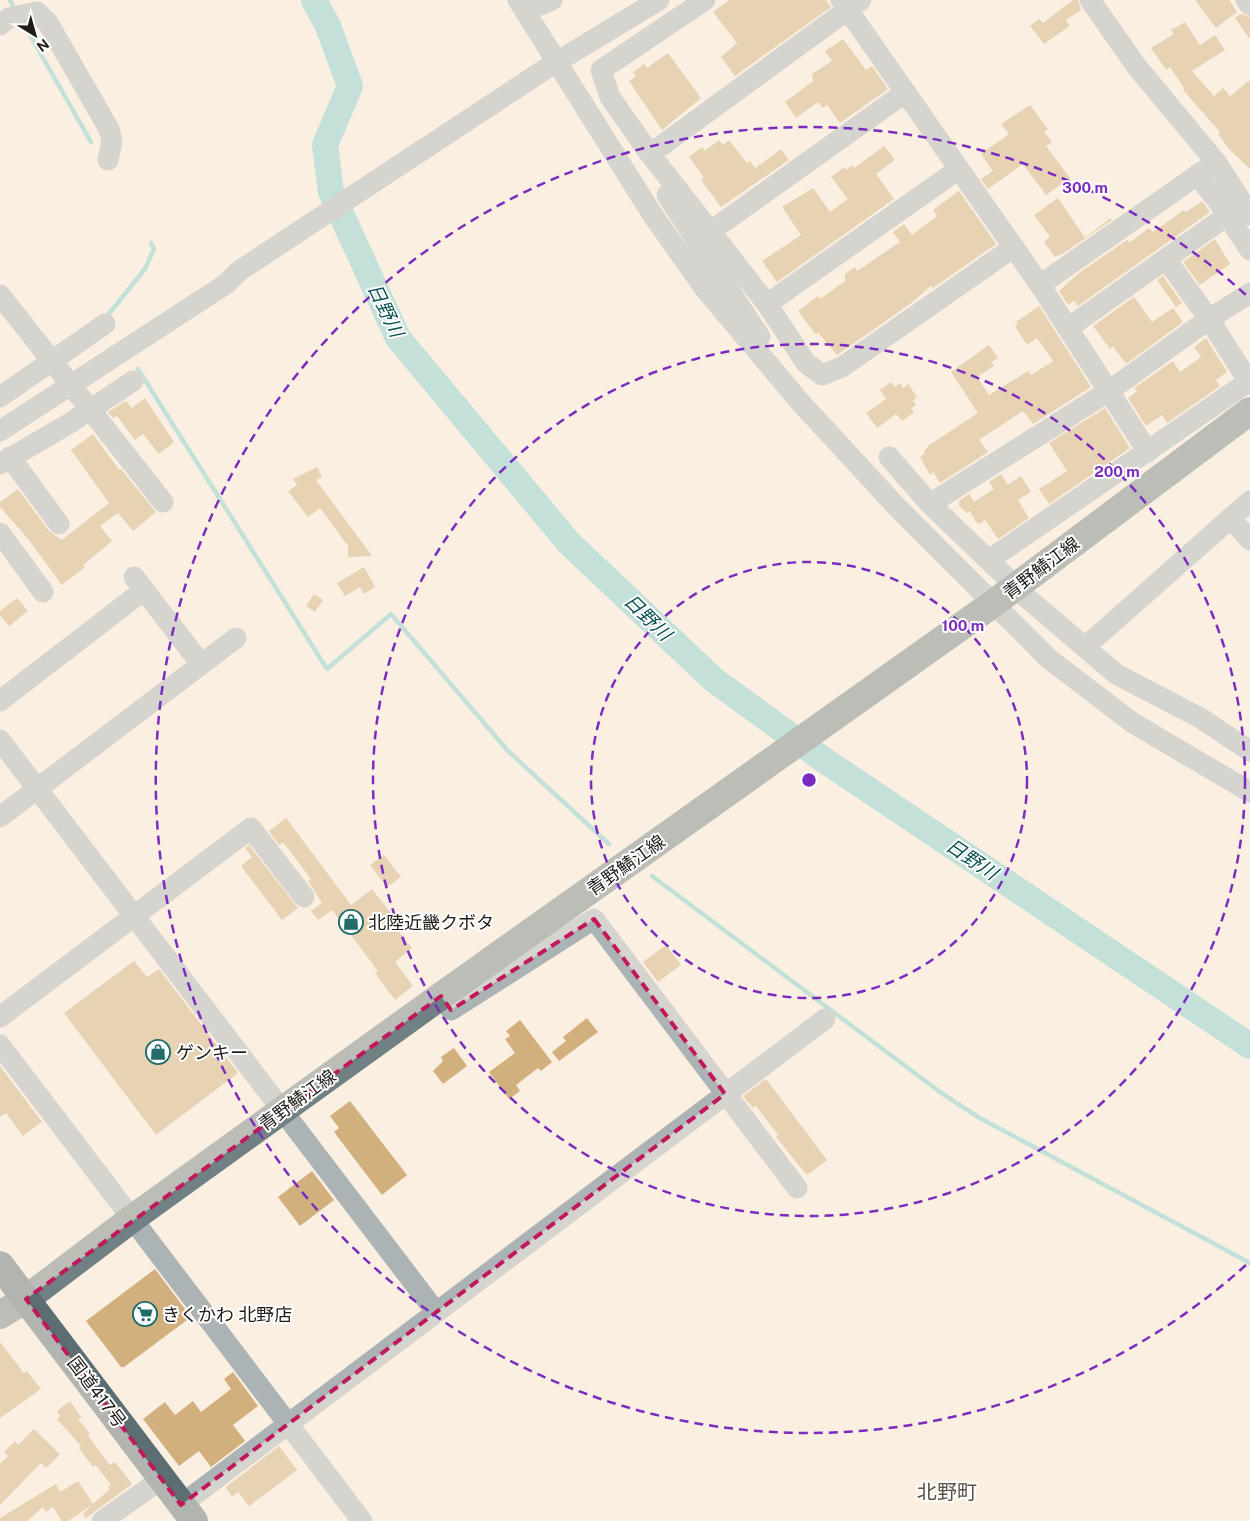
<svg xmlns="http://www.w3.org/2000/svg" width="1250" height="1521" font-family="'Public Sans','Noto Sans JP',sans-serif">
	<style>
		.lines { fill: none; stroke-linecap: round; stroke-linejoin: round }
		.stream { stroke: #81cfcf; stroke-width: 4.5 }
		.river { stroke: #81cfcf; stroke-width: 26 }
		.building { fill: #d1b07d }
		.minor { stroke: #abb3b5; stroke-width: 21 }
		.major { stroke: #718083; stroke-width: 28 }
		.highway { stroke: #5c6e71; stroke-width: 28 }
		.marked { fill: none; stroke: #c2185b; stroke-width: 4; stroke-dasharray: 10 6; stroke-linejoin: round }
		.ring { fill: none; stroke: #7b2cbf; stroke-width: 2.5; stroke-dasharray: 9 6 }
		.labels { text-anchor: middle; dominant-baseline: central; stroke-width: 4; stroke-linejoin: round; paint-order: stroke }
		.street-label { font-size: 18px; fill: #201c17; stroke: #fff }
		.poi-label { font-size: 18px; fill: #201c17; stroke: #fff; text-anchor: start }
		.water-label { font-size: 19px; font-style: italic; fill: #0d5353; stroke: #fff }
		.quarter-label { font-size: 20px; fill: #595045; stroke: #fff }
		.centre { fill: #7b2cbf; stroke: #fff; stroke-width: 2.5 }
		.ring-label { font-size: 15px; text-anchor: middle; font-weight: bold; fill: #7b2cbf; stroke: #fff; stroke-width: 4; stroke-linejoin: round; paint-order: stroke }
	</style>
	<rect width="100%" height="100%" fill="#faefe1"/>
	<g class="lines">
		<!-- stream -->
		<path class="stream" d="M10,0L15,10
			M22,21L91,142
			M110,318L108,315L145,269L154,249L151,243
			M138,369L327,669L391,614L508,751L609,844
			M652,876L940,1092L978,1117L1250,1263"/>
		<!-- river -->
		<path class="river" d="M314,0L328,26L350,86L325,145L331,192L398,338L569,543L714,680L821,758L1250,1046"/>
	</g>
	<!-- building -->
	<path class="building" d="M729,0H826L831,7L735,76L721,57L737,43L713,12Z
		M1073,0H1078L1081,10L1066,20L1070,26L1044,44L1030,26L1039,19L1043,23Z
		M1195,0H1229L1237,12L1216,28Z
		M1241,14L1250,17V39L1235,18Z
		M1185,22L1200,45L1215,35L1225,50L1192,71L1214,96L1223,88L1230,96L1250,80V169L1228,148L1218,134L1220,132L1183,90L1184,88L1170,67L1166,70L1151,48L1174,34L1171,30Z
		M843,39L866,70L872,66L888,89L840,123L827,105L823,108L818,102L796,118L785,102L813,81L812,74L832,61L825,51Z
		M668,53L701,98L662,130L629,81L636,76L633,72L644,64L647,68Z
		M1030,105L1048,129L1044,132L1052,142L1046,146L1070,178L1046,195L1023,164L988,189L981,179L993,171L981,154L1009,134L1001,124Z
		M719,140L723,145L729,140L747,163L750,161L755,168L781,149L789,160L721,207L701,180L704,178L689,157L702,147L705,151Z
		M884,146L895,160L876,174L894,199L777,282L762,261L801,235L782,207L813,188L830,212L848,199L831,177L844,167L846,170L852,165L854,168Z
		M959,191L996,244L933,288L931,286L910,304L837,355L818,332L816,335L798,311L818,296L820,299L845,281V274L855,267L857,271L900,242L893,232L904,224L912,235L937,216L933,210Z
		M1058,198L1085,238L1111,218L1112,220L1064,253L1055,257L1044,242L1050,237L1034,215Z
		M1202,201L1210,212L1078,306L1074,301L1068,305L1059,291L1079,273L1127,240L1130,242L1149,228L1153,232L1184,210L1186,212Z
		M1215,239L1230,264L1200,285L1183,262Z
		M1163,276L1182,303L1176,307L1157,280Z
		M1134,297L1152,322L1173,308L1183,322L1126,364L1113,346L1110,349L1093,326Z
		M1039,306L1091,387L1033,424L1023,411L979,440L988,452L940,483L933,472L930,475L920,457L925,453L924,451L929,445L978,413L951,372L989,345L998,358L991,362L994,366L977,377L989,395L1028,371L1031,375L1053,361L1037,338L1027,345L1015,326L1018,324L1016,322Z
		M1206,338L1227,372L1216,380L1220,386L1167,423L1162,415L1146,426L1128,398L1137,391L1134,388L1173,361L1180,372L1201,357L1194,347Z
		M891,382L895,387L900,383L903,388L908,384L917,397L913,401L916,405L911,408L914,412L902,421L896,414L877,428L866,413L886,399L880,390Z
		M145,398L174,442L159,454L143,434L135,440L117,416L113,418L108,412L126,401L132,408Z
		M1105,408L1130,448L1049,504L1039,489L1067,471L1049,443Z
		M93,434L119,470L121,469L156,512L133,531L118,513L100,526L112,541L83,565L85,567L62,585L29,540L0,507V502L18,489L49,531L62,540L109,503L71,450Z
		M317,467L322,477L316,480L372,556L348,557V546L320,508L308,517L288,491L297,485L293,479Z
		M1001,474L1008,485L1021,476L1031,492L1018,500L1029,518L998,539L985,520L979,524L976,522L970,511L967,513L959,506V501L969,494L974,502L994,489L989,482Z
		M364,567L375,587L364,594L360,587L345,596L337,583Z
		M314,594L323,600L315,612L306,606Z
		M17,598L28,611L9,626L0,615V611Z
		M286,818L351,905L372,889L397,921L393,924L412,948L395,962L413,986L395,1000L375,973L378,971L332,910L318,920L311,911L322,903L308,881L311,879L283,842L279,845L269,831Z
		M249,845L298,908L282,920L241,866L252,857L245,848Z
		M384,855L401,877L387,887L370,865Z
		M666,945L681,965L658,982L643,962Z
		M134,961L147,977L159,969L238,1073L156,1135L64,1013Z
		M587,1018L598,1032L559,1061L552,1052L566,1041L563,1037Z
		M520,1020L552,1062L541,1071L538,1068L516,1085L520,1091L509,1099L489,1072L515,1053L505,1039L510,1036L506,1031Z
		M454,1048L467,1066L443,1084L433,1071L443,1061L441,1057Z
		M0,1066L42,1122L23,1136L6,1113L0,1117Z
		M766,1079L827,1160L810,1173L806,1174L776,1137L778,1135L756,1106L753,1108L743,1096Z
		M350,1101L407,1175L382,1195L334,1132L339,1128L330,1116Z
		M312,1171L334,1200L300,1226L278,1197Z
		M155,1269L191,1317L124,1367H121L86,1321Z
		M0,1342L24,1373L27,1371L41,1389L0,1418Z
		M233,1372L258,1406L233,1425L245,1441L211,1467L199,1451L179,1466L143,1419L165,1402L175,1415L193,1401L201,1412L231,1389L224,1379Z
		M70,1401L81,1417L78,1419L90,1434L88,1436L110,1465L115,1462L132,1484L86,1518L83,1514L92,1505L68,1521H62L53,1507L46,1512L43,1507L27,1521H0V1518L56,1484L60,1492L78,1481L93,1504L110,1489L108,1487L111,1485L96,1465L93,1467L79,1448L81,1446L57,1419L60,1416L57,1411Z
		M34,1429L60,1454L46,1468L41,1463L0,1505V1464L8,1456L4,1452L15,1441L18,1445Z
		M279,1446L297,1470L249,1506L238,1492L232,1497L226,1487Z"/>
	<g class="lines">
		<!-- minor -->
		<path class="minor" d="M518,0L652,214L705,289L801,403L897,507L1049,659L1133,723L1250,792
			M538,0L541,5L552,0
			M705,0L601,70L610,97L650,154L767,304L806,363L822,375L842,367L1014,247
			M841,0L1040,285L1148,452
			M1090,0L1137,67L1216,162L1250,215
			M1246,0L1250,5
			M0,25L9,18L37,12L48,23L109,129L112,141L108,160
			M650,154L861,0
			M1197,175L1220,204L1250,250
			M667,195L760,337
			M711,231L906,92
			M1166,259L1209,319L1250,384
			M1040,285L1216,162
			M0,295L163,502
			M767,304L959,169
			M1068,328L1228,215
			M0,397L105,324
			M0,431L226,284L239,271L550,66L659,0
			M10,457L59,524
			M889,457L930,504L1005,576
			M0,464L70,423L133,381
			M930,504L1109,391L1209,319L1250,293
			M1230,518L1250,540
			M0,533L43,592
			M989,560L1248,382
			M134,577L201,664
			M1026,597L1116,674L1202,719L1250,751
			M1085,647L1250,501
			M0,701L144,590
			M0,740L436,1312
			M0,817L236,638
			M441,996L451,1010L594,919L797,1188
			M0,1017L251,828L304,897
			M0,1045L362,1521
			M181,1505L825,1019
			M102,1521L163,1478"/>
		<!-- major -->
		<path class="major" d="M0,1315L26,1299L133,1218L441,996L994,603L1250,411"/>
		<!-- highway -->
		<path class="highway" d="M0,1265L194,1521"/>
	</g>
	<!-- marked area -->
	<path d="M0 0H1250V1521H0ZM594,919L725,1094L181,1505L26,1299L441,996L451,1010Z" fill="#faefe1" fill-opacity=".55" fill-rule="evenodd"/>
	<path class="marked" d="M594,919L725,1094L181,1505L26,1299L441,996L451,1010Z"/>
	<!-- distance rings -->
	<g class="ring">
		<circle cx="809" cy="780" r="218"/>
		<circle cx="809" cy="780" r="436"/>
		<path d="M1246 1265A653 653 0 1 1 1246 295"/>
	</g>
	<!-- icons -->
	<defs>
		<symbol id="shop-ring" viewBox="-11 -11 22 22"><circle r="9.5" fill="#fff" stroke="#206c6b" stroke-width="1.5"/><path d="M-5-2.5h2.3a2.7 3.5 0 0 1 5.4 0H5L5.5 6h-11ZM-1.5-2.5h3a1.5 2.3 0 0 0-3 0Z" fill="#206c6b"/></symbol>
		<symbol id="supermarket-ring" viewBox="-11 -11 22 22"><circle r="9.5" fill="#fff" stroke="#206c6b" stroke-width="1.5"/><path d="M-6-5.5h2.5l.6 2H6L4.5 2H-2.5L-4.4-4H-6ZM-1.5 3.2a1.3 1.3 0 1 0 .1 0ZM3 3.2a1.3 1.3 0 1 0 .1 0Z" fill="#206c6b"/></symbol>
	</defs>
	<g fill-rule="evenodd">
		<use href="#shop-ring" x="337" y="908" width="28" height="28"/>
		<use href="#shop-ring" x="144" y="1038" width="28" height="28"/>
		<use href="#supermarket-ring" x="131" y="1300" width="28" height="28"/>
	</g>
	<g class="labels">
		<!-- street labels -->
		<g class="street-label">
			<text transform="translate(1041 568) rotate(-37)">青野鯖江線</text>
			<text transform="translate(626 865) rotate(-35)">青野鯖江線</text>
			<text transform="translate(297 1100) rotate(-36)">青野鯖江線</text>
			<text transform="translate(97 1392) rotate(53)">国道417号</text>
		</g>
		<!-- poi labels -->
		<g class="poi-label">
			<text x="368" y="922">北陸近畿クボタ</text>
			<text x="176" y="1052">ゲンキー</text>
			<text x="162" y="1314">きくかわ 北野店</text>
		</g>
		<!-- water labels -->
		<g class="water-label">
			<text transform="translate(386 310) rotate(64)">日野川</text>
			<text transform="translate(648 617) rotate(44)">日野川</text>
			<text transform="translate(972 859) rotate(34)">日野川</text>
		</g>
		<!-- quarter labels -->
		<g class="quarter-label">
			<text x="947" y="1492">北野町</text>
		</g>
	</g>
	<circle cx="809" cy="780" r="8" class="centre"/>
	<g class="ring-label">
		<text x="1085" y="193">300 m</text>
		<text x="1117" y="477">200 m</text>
		<text x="963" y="631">100 m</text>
	</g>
	<!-- north arrow -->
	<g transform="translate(35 35) rotate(143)" stroke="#ffffff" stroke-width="4" paint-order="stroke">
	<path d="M0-4L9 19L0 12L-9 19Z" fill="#201c17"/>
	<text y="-8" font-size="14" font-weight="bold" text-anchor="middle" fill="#201c17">N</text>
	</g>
</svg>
